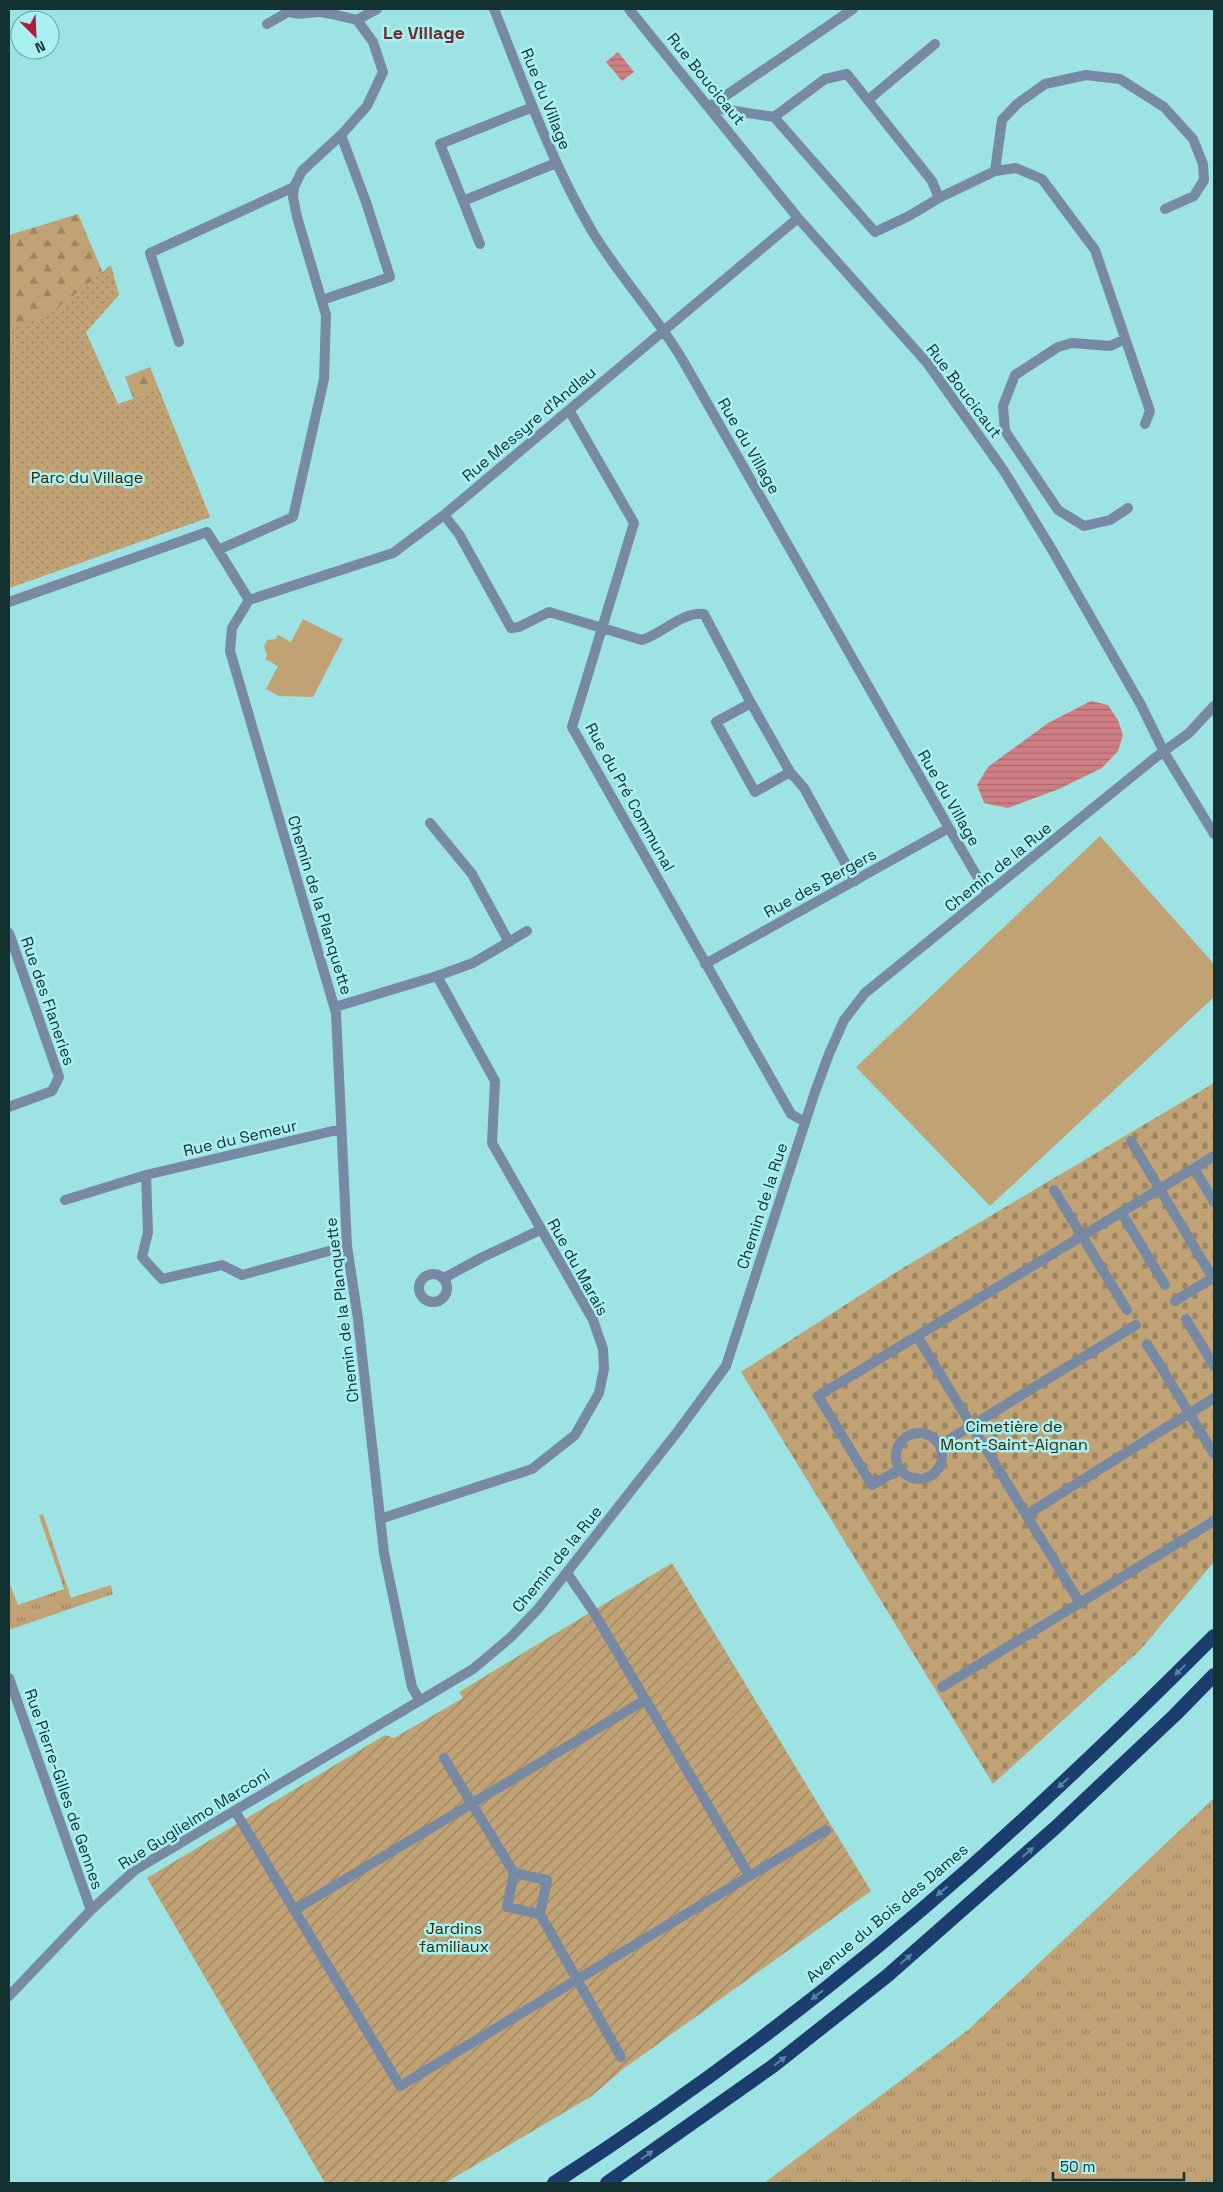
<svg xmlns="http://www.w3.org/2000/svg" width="1223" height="2192" font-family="'Space Grotesk',sans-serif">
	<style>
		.grass { fill: url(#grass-tufts) }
		.forest { fill: url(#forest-firs) }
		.cemetery { fill: url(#cemetery-stones) }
		.park { fill: url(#park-dots) }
		.garden { fill: url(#garden-furrows) }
		.pitch { fill: #c0a275 }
		.water { fill: url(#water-rules) }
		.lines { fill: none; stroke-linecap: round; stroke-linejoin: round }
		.service { stroke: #7789a3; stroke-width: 10 }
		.minor { stroke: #7789a3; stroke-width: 10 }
		.trunk { stroke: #1c3e6e; stroke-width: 14 }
		.oneway { fill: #5485a2 }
		.labels { text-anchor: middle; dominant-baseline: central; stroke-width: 5; stroke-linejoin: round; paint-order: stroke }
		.street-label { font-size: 16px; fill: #143132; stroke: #a9f0f1 }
		.park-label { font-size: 16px; fill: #372506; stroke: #a9f0f1 }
		.neighbourhood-label { font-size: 18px; font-weight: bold; fill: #702930; stroke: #a9f0f1 }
	</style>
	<defs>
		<pattern id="grass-tufts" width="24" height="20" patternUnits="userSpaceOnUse" patternTransform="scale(1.25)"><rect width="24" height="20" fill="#c0a275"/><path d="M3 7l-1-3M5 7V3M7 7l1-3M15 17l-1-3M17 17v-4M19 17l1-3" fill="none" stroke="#9b8561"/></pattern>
		<pattern id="forest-firs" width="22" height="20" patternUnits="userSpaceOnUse" patternTransform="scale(1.25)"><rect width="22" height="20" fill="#c0a275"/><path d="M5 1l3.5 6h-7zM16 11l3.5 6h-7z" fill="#9b8561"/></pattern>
		<pattern id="cemetery-stones" width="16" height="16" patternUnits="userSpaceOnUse" patternTransform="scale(1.25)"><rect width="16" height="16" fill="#c0a275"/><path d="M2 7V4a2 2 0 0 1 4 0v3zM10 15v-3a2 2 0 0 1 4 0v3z" fill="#9b8561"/></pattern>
		<pattern id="park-dots" width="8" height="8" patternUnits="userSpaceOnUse" patternTransform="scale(1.25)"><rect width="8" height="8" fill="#c0a275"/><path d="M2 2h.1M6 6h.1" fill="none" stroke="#9b8561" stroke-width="1.8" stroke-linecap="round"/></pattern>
		<pattern id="garden-furrows" width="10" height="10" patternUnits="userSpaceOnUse" patternTransform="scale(1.25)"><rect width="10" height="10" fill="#c0a275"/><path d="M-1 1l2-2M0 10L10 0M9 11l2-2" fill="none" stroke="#9b8561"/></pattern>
		<pattern id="water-rules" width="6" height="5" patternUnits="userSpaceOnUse" patternTransform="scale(1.25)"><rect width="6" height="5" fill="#cf7f83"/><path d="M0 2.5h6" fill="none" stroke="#a7696c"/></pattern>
	</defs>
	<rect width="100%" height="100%" fill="#9de3e4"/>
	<!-- grass -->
	<path class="grass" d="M43,1514L71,1598L111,1585L113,1594L9,1630V1582L18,1605L64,1589L39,1516Z
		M1214,1798V2183H764L968,2030Z"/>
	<!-- forest -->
	<path class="forest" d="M78,214L111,292L31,372L49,420L138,410L125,377L150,367L210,517L9,588V235Z"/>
	<!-- cemetery -->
	<path class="cemetery" d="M1214,1083V1562L1141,1649L993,1784L741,1372L898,1271Z"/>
	<!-- park -->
	<path class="park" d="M111,265L119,295L86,332L118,404L158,390L210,517L9,588V328L50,314Z"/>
	<!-- garden -->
	<path class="garden" d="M672,1563L871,1891L623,2069L592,2096L445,2183H325L147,1878L385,1735L394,1738L463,1698L459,1692Z"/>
	<!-- pitch -->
	<path class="pitch" d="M303,619L343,639L313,697L279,696L266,689L278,666L265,659L267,655L264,646L267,640L276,639L278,635L291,642Z
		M1100,836L1214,964V997L990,1206L856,1067Z"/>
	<!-- water -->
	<path class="water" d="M618,52L634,72L622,81L606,62Z
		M1091,701L1108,705L1118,720L1123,735L1118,751L1102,768L1059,789L1008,808L984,803L977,785L988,767L1048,723Z"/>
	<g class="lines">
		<!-- service -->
		<path class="service" d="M267,24L288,12
			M868,100L935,44
			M709,107L774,117L875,232L909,216L939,198L932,181L847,74L825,79L774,117
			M995,171L1002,120L1017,104L1045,84L1086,75L1120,79L1164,107L1193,139L1203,164L1204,180L1194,196L1165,209
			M939,198L995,171L1016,168L1042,179L1095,250L1150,411L1145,424
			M322,300L390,277L366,202L341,135
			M1125,339L1110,346L1072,343L1058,347L1015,375L1003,406L1005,431L1058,510L1084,526L1110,520L1128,508
			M179,342L150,253L294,187
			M430,823L472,874L509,942
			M1131,1141L1214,1280
			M1194,1168L1214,1202
			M1054,1190L1127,1310
			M1121,1212L1165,1285
			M1175,1301L1214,1277
			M1186,1319L1214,1366
			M1147,1344L1214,1454
			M896 1456a23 23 0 1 1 46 0a23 23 0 1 1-46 0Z
			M940,1445L1136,1325
			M900,1469L872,1485L818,1396L917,1336
			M1026,1515L1214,1398
			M567,1573L593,1611L749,1875
			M1080,1603L917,1336L1214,1156
			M942,1687L1214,1521
			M444,1758L514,1873
			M235,1811L400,2086L826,1830
			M294,1910L645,1700
			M540,1914L507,1907L514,1873L547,1880L540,1914L621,2057"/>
		<!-- minor -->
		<path class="minor" d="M494,9C524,84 551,162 592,231C619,276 655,314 682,359L949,828L981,883L989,893
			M629,9L798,218L928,364L1004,471L1051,548L1141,705L1164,752L1214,834
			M357,20L377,9
			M533,107L440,144L463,201L556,163
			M709,107L853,9
			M463,201L480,244
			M569,410L634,523L572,727L791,1114L805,1122
			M444,515L459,534L511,628L519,627L549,612L642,640C663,633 682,612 704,614L751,703L790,772L804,788L855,881
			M218,550L293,517L324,379L326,315L297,217L293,197L294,187L302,171L341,135L367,106L383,72L373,42L357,20C346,17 333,14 321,12C310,11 294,18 286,9
			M249,600L393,553L444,515L798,218
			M9,602L207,532L249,600L232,628L230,651L336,1013L347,1246L358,1319L384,1553L412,1687L420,1701
			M751,703L716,722L755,792L790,772
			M9,933L59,1077L52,1091L9,1107
			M705,964L949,828
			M335,1007L437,976L473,963L527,931
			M341,1129L146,1175L148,1232L142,1257L162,1279L222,1265L242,1275L347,1246
			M65,1200L146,1175
			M419 1288a14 14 0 1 1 28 0a14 14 0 1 1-28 0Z
			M444,1278L483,1257L540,1230
			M380,1519L532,1469L575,1435L599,1393L604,1369L603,1349L593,1320L492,1143L495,1081L437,976
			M9,1678L91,1910
			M9,1996L91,1910L135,1870L473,1669L511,1637L538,1609L678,1431L726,1366L815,1092L829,1054L844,1020L865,993L1156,757L1189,733L1214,706"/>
		<!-- trunk -->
		<path class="trunk" d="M554,2183C701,2088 842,1981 973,1865C1056,1791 1136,1714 1214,1636
			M607,2183L773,2066L887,1976L1055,1828L1176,1714L1214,1675"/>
	</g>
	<!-- one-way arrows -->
	<defs><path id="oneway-solid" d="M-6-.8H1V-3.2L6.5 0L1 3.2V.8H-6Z" transform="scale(1.25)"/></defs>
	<g class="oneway">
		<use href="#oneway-solid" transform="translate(1180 1670) rotate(135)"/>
		<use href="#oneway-solid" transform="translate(1063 1783) rotate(137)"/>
		<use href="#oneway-solid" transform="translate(1028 1852) rotate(-41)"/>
		<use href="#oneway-solid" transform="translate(942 1891) rotate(140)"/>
		<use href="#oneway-solid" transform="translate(906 1959) rotate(-41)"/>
		<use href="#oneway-solid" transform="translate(817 1995) rotate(142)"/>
		<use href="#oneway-solid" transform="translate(780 2061) rotate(-38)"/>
		<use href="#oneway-solid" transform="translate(647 2155) rotate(-35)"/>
	</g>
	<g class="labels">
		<!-- street labels -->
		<g class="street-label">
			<text transform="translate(706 79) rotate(51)">Rue Boucicaut</text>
			<text transform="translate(546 99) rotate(68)">Rue du Village</text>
			<text transform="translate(964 391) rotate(53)">Rue Boucicaut</text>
			<text transform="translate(529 424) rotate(-40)">Rue Messyre d'Andlau</text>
			<text transform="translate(749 446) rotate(60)">Rue du Village</text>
			<text transform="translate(630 797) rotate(61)">Rue du Pré Communal</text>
			<text transform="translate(949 798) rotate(60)">Rue du Village</text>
			<text transform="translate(998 867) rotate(-39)">Chemin de la Rue</text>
			<text transform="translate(820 883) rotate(-29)">Rue des Bergers</text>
			<text transform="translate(320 905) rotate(73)">Chemin de la Planquette</text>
			<text transform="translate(48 1001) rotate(71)">Rue des Flaneries</text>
			<text transform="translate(240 1138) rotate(-13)">Rue du Semeur</text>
			<text transform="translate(762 1206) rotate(-72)">Chemin de la Rue</text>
			<text transform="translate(578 1267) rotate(61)">Rue du Marais</text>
			<text transform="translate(342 1310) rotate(-97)">Chemin de la Planquette</text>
			<text transform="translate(557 1559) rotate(-51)">Chemin de la Rue</text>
			<text transform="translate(64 1789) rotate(71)">Rue Pierre-Gilles de Gennes</text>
			<text transform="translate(194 1819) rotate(-32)">Rue Guglielmo Marconi</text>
			<text transform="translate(887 1913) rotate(-40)">Avenue du Bois des Dames</text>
		</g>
		<!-- park labels -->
		<g class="park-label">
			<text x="87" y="477">Parc du Village</text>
			<text x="1014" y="1426">Cimetière de<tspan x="1014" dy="18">Mont-Saint-Aignan</tspan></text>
			<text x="454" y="1928">Jardins<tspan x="454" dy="18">familiaux</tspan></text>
		</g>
		<!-- neighbourhood labels -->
		<g class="neighbourhood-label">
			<text x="424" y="32">Le Village</text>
		</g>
	</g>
	<!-- border -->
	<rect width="1223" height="2192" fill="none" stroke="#143132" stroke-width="20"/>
	<!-- north arrow -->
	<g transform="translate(35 35) rotate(156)"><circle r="24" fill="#a9f0f1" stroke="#6da4a5"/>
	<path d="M0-4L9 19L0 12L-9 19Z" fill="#af1c39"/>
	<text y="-8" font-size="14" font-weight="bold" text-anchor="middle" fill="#143132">N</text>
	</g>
	<!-- scale -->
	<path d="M1053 2172v8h131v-8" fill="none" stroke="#143132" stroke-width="2.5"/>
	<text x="1060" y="2172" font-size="15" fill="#143132" stroke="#a9f0f1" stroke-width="4" paint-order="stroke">50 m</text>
</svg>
